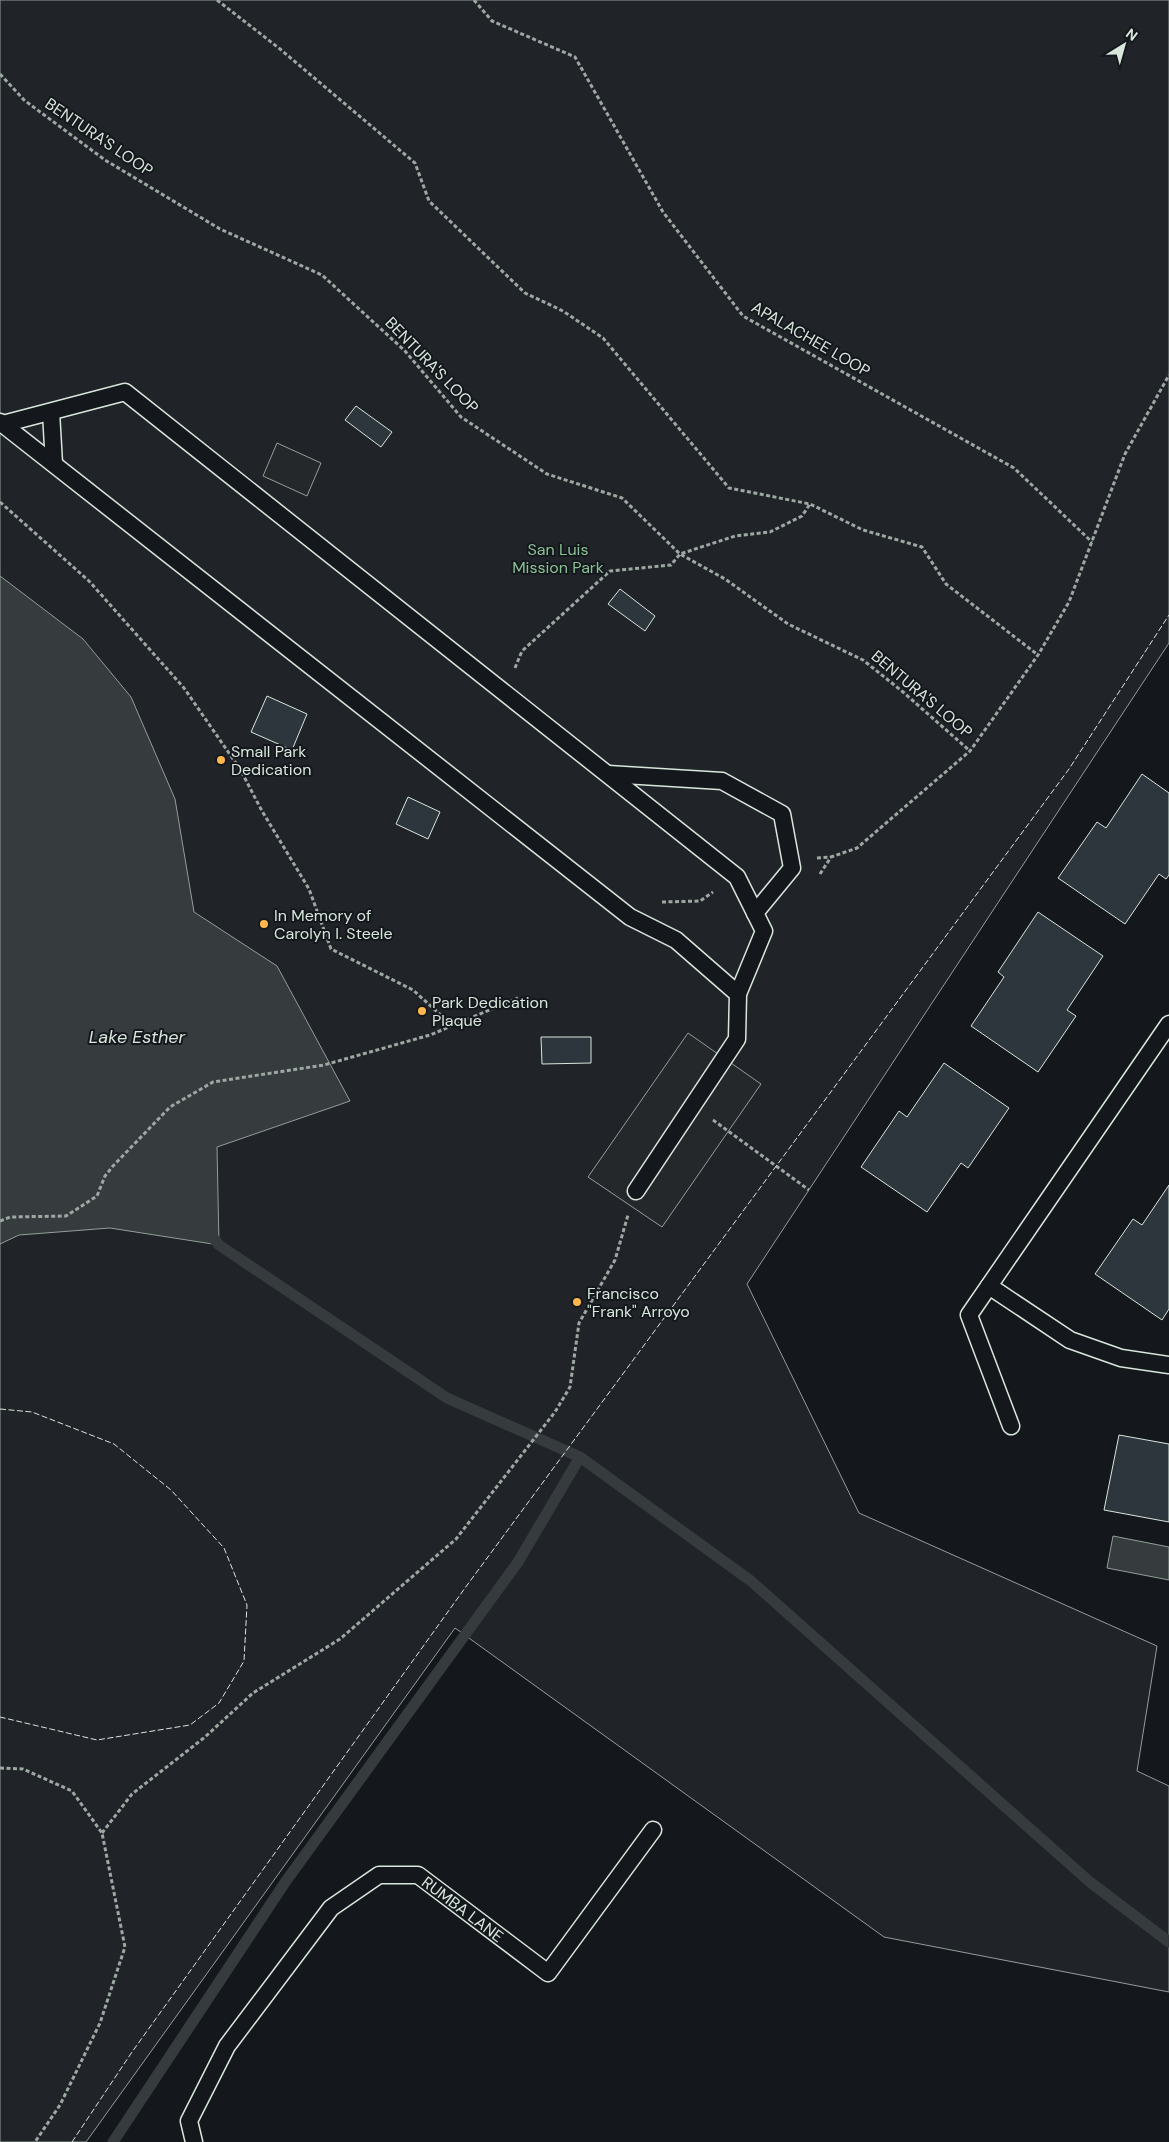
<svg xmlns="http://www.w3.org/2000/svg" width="1169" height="2142" font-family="'DM Sans',sans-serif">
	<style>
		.green { fill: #202428; stroke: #939e99 }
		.parking { fill: #24282b; stroke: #939e99 }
		.water { fill: #363b3e; stroke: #939e99 }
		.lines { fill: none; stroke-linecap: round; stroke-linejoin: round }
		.stream { stroke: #363b3e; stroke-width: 11 }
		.building { fill: #2c363c; stroke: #d8e6dc }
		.lane-casing { stroke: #d8e6dc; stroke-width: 19 }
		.path { stroke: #9da8a2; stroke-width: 3; stroke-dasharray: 4 2.5; stroke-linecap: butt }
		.lane { stroke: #14181c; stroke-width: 16 }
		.fence { stroke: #d8e6dc; stroke-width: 1; stroke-dasharray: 6 2.5; stroke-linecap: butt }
		.poi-dot { fill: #ffb74d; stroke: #14181c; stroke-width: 2 }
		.labels { text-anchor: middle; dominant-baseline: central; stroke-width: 4; stroke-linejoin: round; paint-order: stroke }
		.street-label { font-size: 16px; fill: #d8e6dc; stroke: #14181c }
		.park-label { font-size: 16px; fill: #8ac095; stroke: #14181c }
		.poi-label { font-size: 16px; fill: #d8e6dc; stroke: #14181c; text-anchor: start }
		.water-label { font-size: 18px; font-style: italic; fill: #d8e6dc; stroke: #14181c }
	</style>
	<rect width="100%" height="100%" fill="#14181c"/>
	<!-- green -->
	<path class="green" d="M0,0H1169V643L747,1284L859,1513L1157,1646L1137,1771L1169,1786V1992L884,1937L455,1628L86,2142H0Z"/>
	<!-- parking -->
	<path class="parking" d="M277,443L321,463L307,496L263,476Z
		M688,1033L761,1084L662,1227L588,1177Z"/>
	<!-- water -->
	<path class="water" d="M0,576L83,639L131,697L175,799L194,912L277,966L350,1101L217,1147L219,1245L110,1228L19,1235L0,1244Z
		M1113,1536L1169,1547V1580L1107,1568Z"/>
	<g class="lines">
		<!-- stream -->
		<path class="stream" d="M210,1234L219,1245L447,1398L580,1457L751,1581L1090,1882L1169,1942
			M113,2142L286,1881L518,1562L580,1457"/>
	</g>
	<!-- building -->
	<path class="building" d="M356,406L392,432L381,447L345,420Z
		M620,589L655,616L645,631L608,604Z
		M267,696L307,714L292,750L251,732Z
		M1142,774L1169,793V875L1166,879L1159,874L1125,924L1058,878L1097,822L1106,828Z
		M408,797L440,812L428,839L396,824Z
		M1038,912L1103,956L1067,1010L1076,1016L1038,1072L971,1026L1004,977L998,972Z
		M541,1037H591V1063L542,1064Z
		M944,1063L1009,1108L968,1168L961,1163L927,1212L861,1167L899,1111L907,1117Z
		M1169,1185V1309L1162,1320L1095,1274L1133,1219L1142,1225Z
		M1119,1435L1169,1444V1522L1104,1510Z"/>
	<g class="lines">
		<defs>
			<g id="lane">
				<path d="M51,412L54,464"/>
				<path d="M0,422L630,917L676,940L738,994"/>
				<path d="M3,424L125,392L737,877L764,931L738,994L737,1039L636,1191"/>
				<path d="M608,774L722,781L782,814L792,868L755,913"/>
				<path d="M989,1286L1070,1340L1121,1358L1169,1365"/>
				<path d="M1011,1426L969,1315L1169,1024"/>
				<path id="s1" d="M194,2142L189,2121L227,2046L331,1908L379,1875H418L548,1973L653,1830"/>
			</g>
		</defs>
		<!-- lane casing -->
		<use href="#lane" class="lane-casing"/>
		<!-- path -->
		<path class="path" d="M217,0L280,49L415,163L429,201L525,293L563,311L603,338L729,488L810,504L863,530L922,547L946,584L1038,655
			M474,0L492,21L575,57L663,212L743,316L1014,468L1092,542
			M0,74L24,100L105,160L220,229L322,275L405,351L461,417L547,474L622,498L680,554L725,579L788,624L863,660L903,692L970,751
			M0,502L89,581L184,688L240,769L262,811L309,889L331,949L413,990L453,1026
			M515,668L522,651L610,571L671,565L680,554L735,536L770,532L802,516L810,504
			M817,858L831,857
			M820,874L831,857L857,848L970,751L1038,655L1069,602L1125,454L1169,375
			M662,902L700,901L713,892
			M713,1120L809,1190
			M0,1221L10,1217L66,1216L97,1196L105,1176L113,1166L170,1107L213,1082L324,1065L430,1035L518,998
			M0,1768L23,1769L72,1791L102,1833L125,1947L100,2023L60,2105L35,2142
			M102,1833L132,1794L205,1737L253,1693L340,1639L456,1539L555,1412L570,1387L579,1323L615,1260L628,1215"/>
		<!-- lane -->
		<use href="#lane" class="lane"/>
		<!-- fence -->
		<path class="fence" d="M0,1409L32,1412L114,1444L171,1490L224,1548L247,1605L244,1661L219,1703L190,1725L97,1740L0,1717
			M72,2142L132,2052L465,1588L1069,769L1169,615"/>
	</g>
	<!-- markers -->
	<g class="poi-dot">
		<circle cx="221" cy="760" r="5"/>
		<circle cx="264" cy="924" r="5"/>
		<circle cx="422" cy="1011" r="5"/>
		<circle cx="577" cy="1302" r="5"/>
	</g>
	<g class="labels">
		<!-- street labels -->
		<g class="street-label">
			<text transform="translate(99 137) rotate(34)">BENTURA'S LOOP</text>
			<text transform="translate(811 339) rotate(30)">APALACHEE LOOP</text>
			<text transform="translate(432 365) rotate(46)">BENTURA'S LOOP</text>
			<text transform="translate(922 694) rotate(40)">BENTURA'S LOOP</text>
			<text stroke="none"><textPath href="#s1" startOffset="432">RUMBA LANE</textPath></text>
		</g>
		<!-- park labels -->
		<g class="park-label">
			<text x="558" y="549">San Luis<tspan x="558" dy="18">Mission Park</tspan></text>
		</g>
		<!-- poi labels -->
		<g class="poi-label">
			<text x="231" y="751">Small Park<tspan x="231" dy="18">Dedication</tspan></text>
			<text x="274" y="915">In Memory of<tspan x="274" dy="18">Carolyn I. Steele</tspan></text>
			<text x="432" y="1002">Park Dedication<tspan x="432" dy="18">Plaque</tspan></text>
			<text x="587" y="1293">Francisco<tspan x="587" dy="18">"Frank" Arroyo</tspan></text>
		</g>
		<!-- water labels -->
		<g class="water-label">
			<text x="137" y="1037">Lake Esther</text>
		</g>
	</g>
	<!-- north arrow -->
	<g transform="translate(1124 45) rotate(37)" stroke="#14181c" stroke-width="4" paint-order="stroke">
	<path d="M0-4L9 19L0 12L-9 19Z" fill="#d8e6dc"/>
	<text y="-8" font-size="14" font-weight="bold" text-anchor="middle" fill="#d8e6dc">N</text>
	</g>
</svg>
